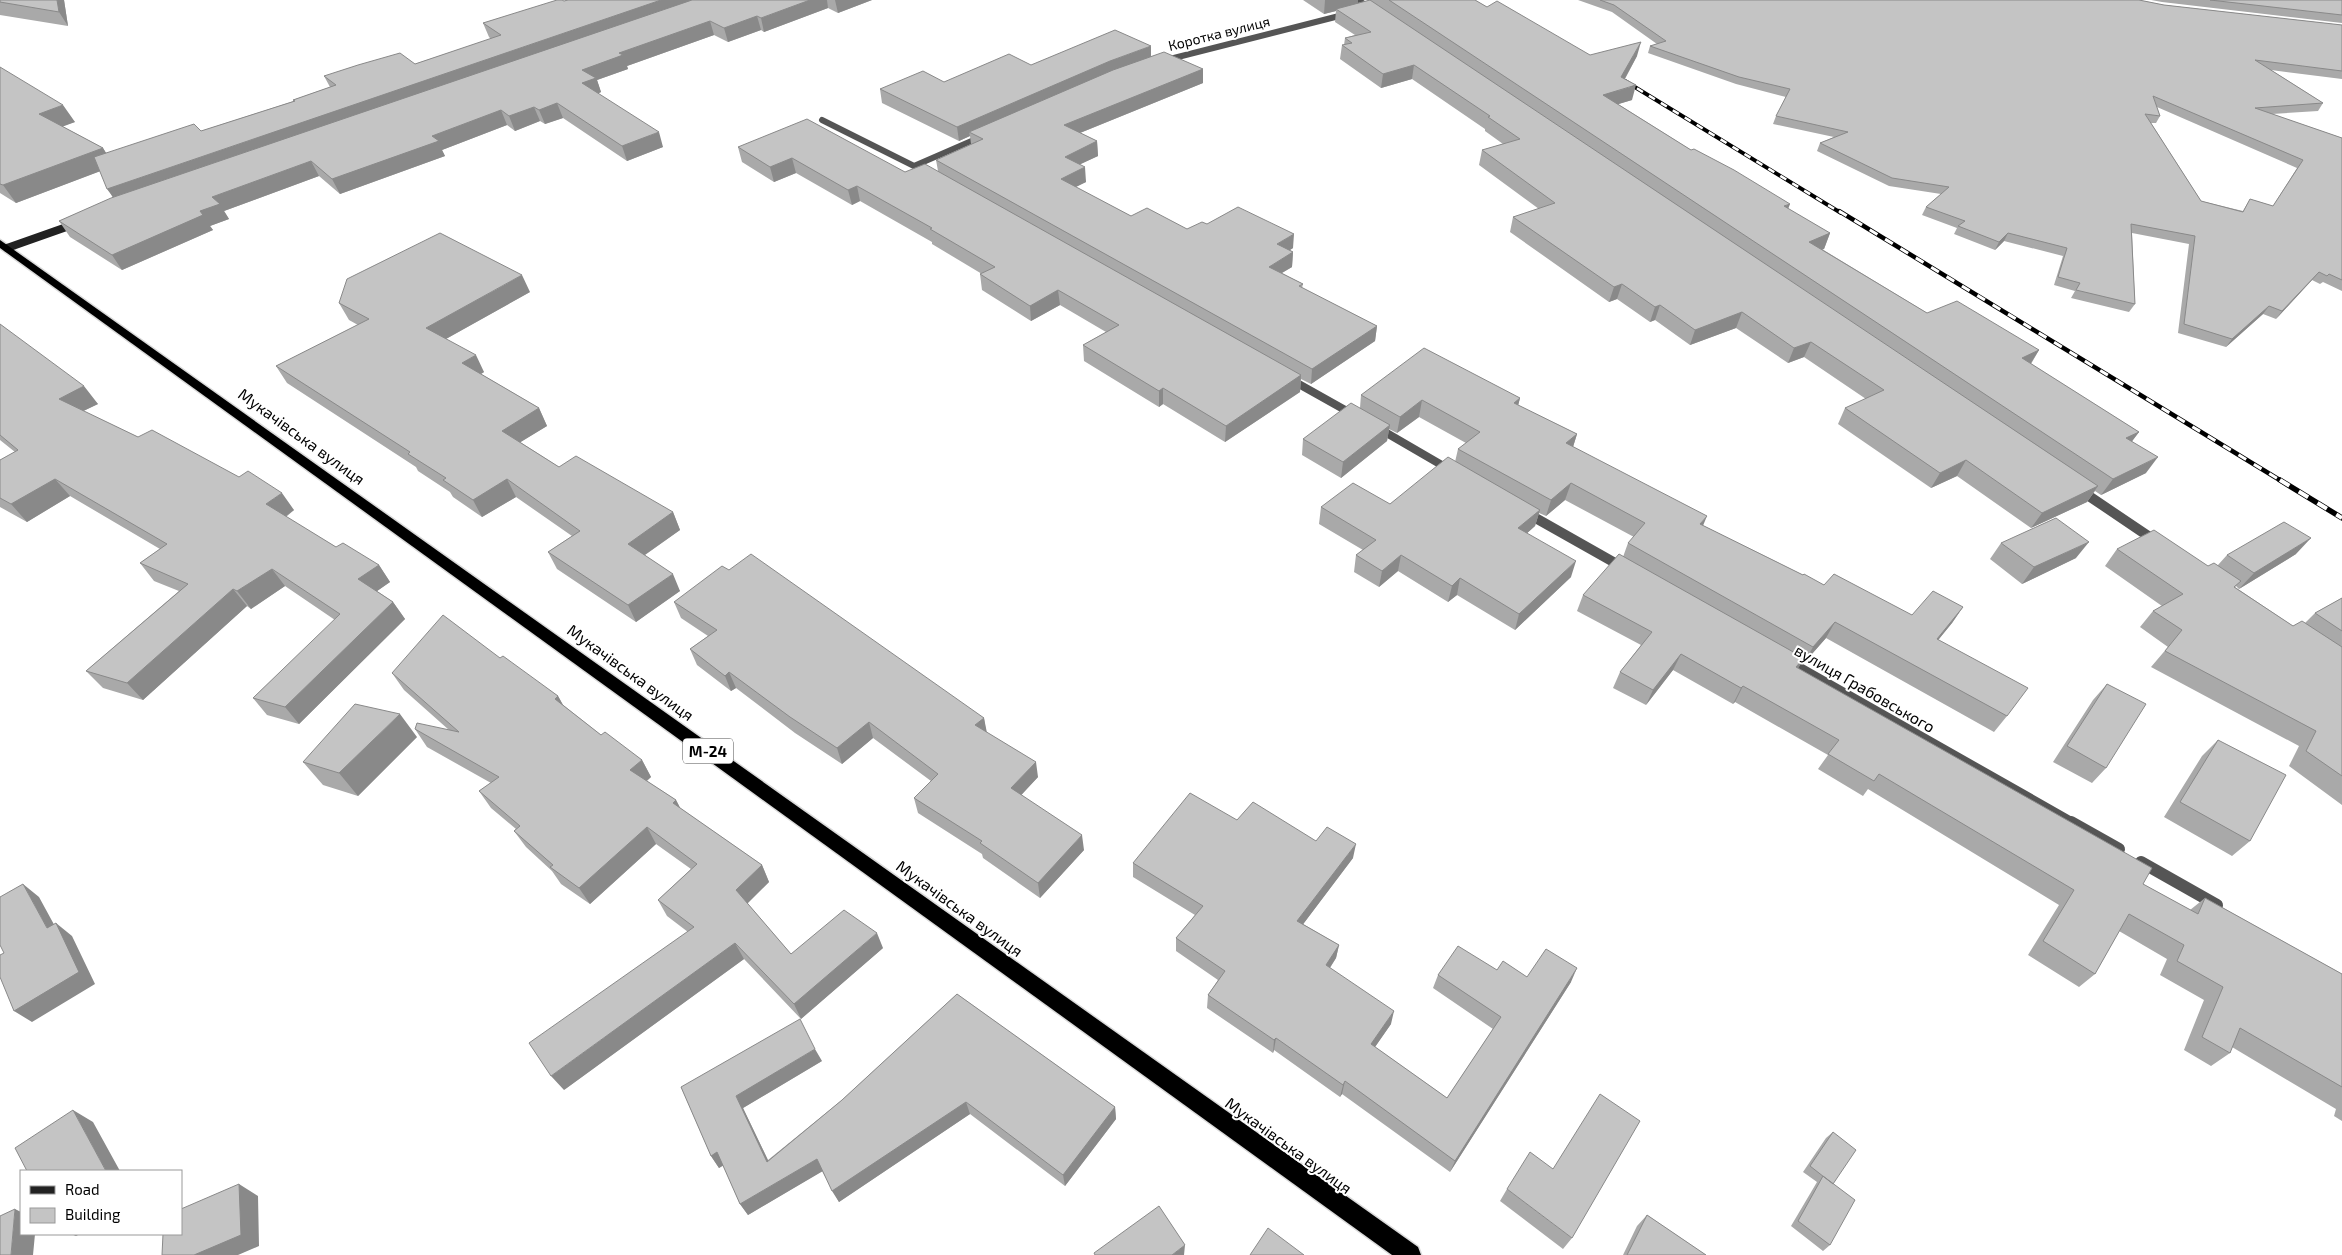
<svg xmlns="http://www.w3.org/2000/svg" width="2342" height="1255" font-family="'Exo 2',sans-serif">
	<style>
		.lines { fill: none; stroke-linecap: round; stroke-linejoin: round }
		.highway-casing { stroke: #dbdbdb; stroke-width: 3 }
		.street-far3 { stroke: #555; stroke-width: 6 }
		.street-far2 { stroke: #555; stroke-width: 8 }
		.street-far1 { stroke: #555; stroke-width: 10 }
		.street { stroke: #555; stroke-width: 12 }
		.secondary { stroke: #222; stroke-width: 8 }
		.highway { fill: #000; fill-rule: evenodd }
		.rail-far2-casing { stroke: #000; stroke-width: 4 }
		.rail-far1-casing { stroke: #000; stroke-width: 4.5 }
		.rail-casing { stroke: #000; stroke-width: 5.5 }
		.rail-far2 { stroke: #fff; stroke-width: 2.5; stroke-dasharray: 7; stroke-linecap: butt }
		.rail-far1 { stroke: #fff; stroke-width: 3; stroke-dasharray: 9; stroke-linecap: butt }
		.rail { stroke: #fff; stroke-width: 4; stroke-dasharray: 11; stroke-linecap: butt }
		.wall { fill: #a9a9a9; fill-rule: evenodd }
		.shaded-wall { fill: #898989 }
		.building { fill: #c4c4c4; stroke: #898989; fill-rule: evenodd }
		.labels { text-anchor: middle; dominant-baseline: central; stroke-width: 4; stroke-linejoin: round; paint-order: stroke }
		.far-street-label { font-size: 14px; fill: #000; stroke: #fff }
		.shield { fill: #fff; stroke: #4c4c4c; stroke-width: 1 }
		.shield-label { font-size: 15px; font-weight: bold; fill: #000 }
		.street-label { font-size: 16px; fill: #000; stroke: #fff }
	</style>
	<rect width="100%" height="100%" fill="#fff"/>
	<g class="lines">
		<defs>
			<path id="highway" d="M0,240L1418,1247L1421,1255H1392L0,248Z"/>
		</defs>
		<!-- highway casing -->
		<use href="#highway" class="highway-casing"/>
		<!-- street-far3 -->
		<path class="street-far3" d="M1358,0L1373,10
			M1162,61L1347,14
			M822,120L928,173
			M914,166L983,136"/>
		<!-- street-far2 -->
		<path class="street-far2" d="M1288,378L1354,415
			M1378,428L1452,471"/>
		<!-- street-far1 -->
		<path class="street-far1" d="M2080,490L2157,542
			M1525,512L1624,568
			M1786,660L2073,823"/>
		<!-- street -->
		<path class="street" d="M2071,822L2119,849
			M2141,862L2217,905"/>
		<!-- secondary -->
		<path class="secondary" d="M7,248L75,224"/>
		<!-- highway -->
		<use href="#highway" class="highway"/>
		<defs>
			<path id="rail-far2" d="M1625,81L1841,213"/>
			<path id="rail-far1" d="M1839,211L2283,482"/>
			<path id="rail" d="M2280,480L2342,518"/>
		</defs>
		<!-- rail-far2 casing -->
		<use href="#rail-far2" class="rail-far2-casing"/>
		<!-- rail-far1 casing -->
		<use href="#rail-far1" class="rail-far1-casing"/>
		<!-- rail casing -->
		<use href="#rail" class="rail-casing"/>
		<!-- rail-far2 -->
		<use href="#rail-far2" class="rail-far2"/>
		<!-- rail-far1 -->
		<use href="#rail-far1" class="rail-far1"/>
		<!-- rail -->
		<use href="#rail" class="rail"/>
	</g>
	<!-- wall -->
	<path class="wall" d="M0,0H64L68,26L0,15Z
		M568,0H872L838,13L828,8L764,32L761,30L728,42L714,35L627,66L628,69L597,80L601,92L598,94L663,147L627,161L563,118L545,124L540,121L515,131L507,125L442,150L445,156L340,194L319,176L224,211L229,219L210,226L213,230L122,270L70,237L59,221L113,198L100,171L16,203L0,193V67L75,122L62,126L103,148L106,153L201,131L294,101L293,100L330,87L324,76L415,64L491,39L489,37L483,23Z
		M1303,0H1358V3L1368,1L1367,0H1475L1487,7L1590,55L1637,56L1625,79L1632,100L1618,104L1691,150L1788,209L1830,233L1824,249H1822L1927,313L2039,350L2031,364L2139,432L2132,441L2146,473L2101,495L2095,491L2087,502L2031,528L1957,476L1931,488L1838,424L1845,408L1866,399L1804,357L1788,363L1736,328L1690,345L1655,320L1650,322L1617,299L1609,302L1510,232L1513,217L1539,209L1479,165L1482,150L1503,144L1485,131V129L1412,79L1381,88L1340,59L1342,45H1344L1345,38L1355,35L1335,22L1336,11L1324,14Z
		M1578,0H2139L2164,5L2342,25V79L2271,70L2323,103L2318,111L2272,114L2342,138V291L2323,282L2320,284L2312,280L2276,319L2263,314L2226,347L2178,333L2189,244L2132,233L2135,304L2129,312L2071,298L2075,291L2054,285L2063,256L2004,241L1995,250L1954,234L1957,228L1922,215L1926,207L1941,194L1889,186L1817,151L1820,143L1834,137L1773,124L1776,116L1786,97L1736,84L1648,53L1650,46L1657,44L1612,12ZM2157,107L2297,168L2273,206L2250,199L2243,211L2201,201L2151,123H2156L2160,116Z
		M2151,0H2342V23L2162,2Z
		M1151,56L1203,69V83L1080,133L1097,141L1098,156L1080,164L1086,182L1075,187L1131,216L1187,229L1207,224L1293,248L1290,250L1293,252L1292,267L1282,273L1303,284L1302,288L1377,326L1375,341L1311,384L1301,379L1300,392L1225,442L1163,404L1159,407L1084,361L1083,345L1106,332L1060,305L1031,321L982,290L980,274H982L932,244V242L860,201L852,205L796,173L774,182L742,162L738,147L905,172L938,171L936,160L971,144L970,136L959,141L882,103L880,89L944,82L1031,65Z
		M530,292L446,339L484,372L481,374L539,408L547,426L520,442L559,467L673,512L680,530L645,555L680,591L636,622L557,569L548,552L572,536L516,497L482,517L453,497L450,492L418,471L416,467L287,383L276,366L358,325L349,320L339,303Z
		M0,324L98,404L83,411L138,437L294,510L286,517L336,547L379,565L390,582L377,591L393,602L405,619L299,724L267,715L253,698L335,620L285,586L251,609L247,606L143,700L103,688L86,671L179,591L154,581L140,563L160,549L70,496L27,522L0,507V460L15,452L0,440Z
		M1361,395L1520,398L1518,405L1577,434L1573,447L1704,526L1803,575L1824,585L1912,615L1963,607L1952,623L1938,640L2007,716L1994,732L1826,638L1804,663L1802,662L1798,668L2143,884L2190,910L2205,898L2342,974V1121L2334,1116L2336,1109L2232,1047L2230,1053L2211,1066L2184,1050L2204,1000L2160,975L2167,959L2119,931L2095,974L2079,987L2028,955L2059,905L1868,789L1863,796L1818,769L1828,755L1735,702L1733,704L1673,670L1646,705L1613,688L1620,672L1641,645L1577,611L1583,595L1623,557L1628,543L1634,537L1565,500L1546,516L1539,513L1535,526L1527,533L1571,577L1515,630L1457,595L1448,602L1398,571L1379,587L1354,572L1356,555L1363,550L1319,524L1321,507L1390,504L1455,462L1458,449L1466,443L1419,417L1397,433L1389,429L1387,441L1341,478L1302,455L1303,439L1360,408Z
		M2001,543L2076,558L2022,584L1990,559Z
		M2117,549L2208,566L2218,565L2227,555L2296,554L2239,589L2236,586L2235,587L2293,626L2305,623L2315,613L2342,598V805L2289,766L2299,746L2151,667L2168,647L2140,627L2153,611L2162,606L2105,566Z
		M729,570L984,718L986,732L1038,777L1021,795L1084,850L1040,898L983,858L982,854L918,813L914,798L931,781L873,738L842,764L795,733L736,688L731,691L697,665L690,649L708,636L681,618L674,602Z
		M500,658L558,696L563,705L601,735L642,760L651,777L647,781L676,800L680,808L762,865L769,882L747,903L791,954L883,948L801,1019L744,959L564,1090L688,932L667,916L658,900L691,869L656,844L590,904L561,884L552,871L526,847L514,831L516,829L491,808L479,791L491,783L427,747L415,729L449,730L404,690L392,673Z
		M2107,684L2106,768L2092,783L2053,762L2093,700Z
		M417,737L358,796L323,785L303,762Z
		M2218,740L2250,841L2232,856L2164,817L2202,756Z
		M1237,820L1316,841L1353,858L1303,924L1339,945L1336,958L1330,968L1391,1024L1375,1047L1447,1098L1493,1029L1433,988L1438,975L1497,970L1527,977L1571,982L1450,1172L1342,1094L1340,1097L1274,1050L1273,1053L1207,1008L1208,995L1218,980L1176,951V938L1195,915L1133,877V863Z
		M957,994L1115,1107L1116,1119L1065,1186L970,1114L839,1202L822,1171L748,1215L740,1204L723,1165L719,1168L711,1156L681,1087L822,1061L743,1108L768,1160L842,1100Z
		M1833,1132V1184L1830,1245L1823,1251L1791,1226L1817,1182L1803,1172L1826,1138Z
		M1507,1189L1572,1238L1563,1249L1500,1201Z
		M1647,1215L1706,1255H1623L1637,1226Z"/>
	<!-- shaded-wall -->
	<path class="shaded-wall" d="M57,0H64L68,26L59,12Z
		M661,0H705L118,204L107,189Z
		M810,0H827L828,8L764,32L761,18Z
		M835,0H872L838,13Z
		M1325,0H1358V6L1336,9V11L1324,14Z
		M757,16L761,30L728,42L724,28Z
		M710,21L714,35L627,66L628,69L597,80L601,92L587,98L582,83V70L619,53Z
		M1641,42L1637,56L1618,91L1636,85L1632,100L1599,110L1603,95L1621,77Z
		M1151,46V59L969,132L970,136L959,141L957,127L1110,61Z
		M1414,65L1412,79L1381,88L1383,74Z
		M1203,69V83L1065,139L1064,125Z
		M557,103L563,118L545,124L539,110Z
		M63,105L75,122L51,131L39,114Z
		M534,107L540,121L515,131L509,116Z
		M501,110L507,125L442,150L445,156L340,194L332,179L432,136Z
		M659,132L663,147L627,161L622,146Z
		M1097,141L1098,156L1066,171L1065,157Z
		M103,148L114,166L16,203L3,185Z
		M792,158L796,173L774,182L770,167Z
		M311,161L319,176L224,211L229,219L210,226L213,230L122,270L112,255L200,211L212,197Z
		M1085,167L1086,182L1062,194L1061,179Z
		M857,186L860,201L852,205L848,190Z
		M1790,204L1784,220V206Z
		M1830,233L1824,249L1802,257L1809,242Z
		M2008,233L2004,241L1995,250L1999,242Z
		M1294,234L1293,248L1276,259L1277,244Z
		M1293,252L1292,267L1268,281L1269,267Z
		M2319,272L2312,280L2276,319L2282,311Z
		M522,275L530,292L435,345L426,328Z
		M1622,284L1617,299L1609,302L1614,287Z
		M1058,290L1060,305L1031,321L1030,306Z
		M1660,305L1655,320L1650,322L1655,307Z
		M2269,306L2263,314L2226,347L2232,339Z
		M1742,312L1736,328L1690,345L1695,330Z
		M1377,326L1375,341L1311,384L1312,369Z
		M1811,342L1804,357L1788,363L1794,348Z
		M2039,350L2029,366L2022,358Z
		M476,355L484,372L471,380L462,363Z
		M1301,375L1300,392L1225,442L1226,426Z
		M84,386L98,404L73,416L59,399Z
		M1163,388V404L1159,407V391Z
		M1520,398L1516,414L1514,403Z
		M1422,400L1419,417L1397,433L1400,417Z
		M539,408L547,426L511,448L502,431Z
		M1390,425L1387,441L1341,478L1343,462Z
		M2139,432L2127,448L2126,438Z
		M1577,434L1572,450L1566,443Z
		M2158,457L2146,473L2101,495L2113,479Z
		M1966,460L1957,476L1931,488L1940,473Z
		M55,479L70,496L27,522L11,504Z
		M507,479L516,497L482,517L473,500Z
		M1571,483L1565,500L1546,516L1551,500Z
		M2098,486L2087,502L2031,528L2042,513Z
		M282,493L294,510L278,522L266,504Z
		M1540,510L1535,526L1514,545L1518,528Z
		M673,512L680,530L636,561L628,544Z
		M1707,516L1700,533V524Z
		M2311,538L2296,554L2239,589L2254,573Z
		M2089,542L2076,558L2022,584L2034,567Z
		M1401,555L1398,571L1379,587L1382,571Z
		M1576,561L1571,577L1515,630L1519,614Z
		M379,565L390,582L370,596L358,579Z
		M272,569L285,586L251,609L237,591Z
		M673,574L680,591L636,622L628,605Z
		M1460,578L1457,595L1448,602L1452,586Z
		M233,589L247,606L143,700L127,683Z
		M393,602L405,619L299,724L285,707Z
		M1963,607L1952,623L1926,655L1937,639Z
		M1835,622L1826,638L1804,663L1813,647Z
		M1681,654L1673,670L1646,705L1653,690Z
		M1804,658L1795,674L1796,667Z
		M729,672L736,688L731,691L725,676Z
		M1743,686L1735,702L1733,704L1741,688Z
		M558,696L568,714L555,699Z
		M400,714L417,737L358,796L339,773Z
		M984,718L987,733L975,725Z
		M869,722L873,738L842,764L837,748Z
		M642,760L651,777L639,787L630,770Z
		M1036,762L1038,777L1013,804L1011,788Z
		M676,800L685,817L673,803Z
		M647,827L656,844L590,904L579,888Z
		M1082,835L1084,850L1040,898L1038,883Z
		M1356,844L1353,858L1295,935L1297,921Z
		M762,865L769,882L744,907L736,890Z
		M23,884L39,897L63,941L47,928Z
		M56,923L72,936L95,984L32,1022L14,1011Z
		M877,933L883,948L801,1019L794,1004Z
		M735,943L744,959L564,1090L551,1076Z
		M1339,945L1336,958L1323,978L1326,965Z
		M1577,968L1571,982L1450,1172L1455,1161Z
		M1394,1011L1391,1024L1368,1057L1371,1044Z
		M1276,1038L1274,1050L1273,1053L1274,1040Z
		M815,1049L822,1061L743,1108L774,1173L767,1162L736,1096Z
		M1345,1081L1342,1094L1340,1097L1343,1085Z
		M966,1102L970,1114L839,1202L832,1191Z
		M1115,1107L1116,1119L1065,1186L1063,1175Z
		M73,1110L93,1122L120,1171H106Z
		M717,1152L726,1164L719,1168L711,1156Z
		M817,1159L823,1171L748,1215L740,1204Z
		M239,1184L258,1196L259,1246L238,1255H194Z
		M15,1209L21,1212V1234H35L33,1255H11Z
		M71,1234H80L76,1236Z
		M1185,1245L1184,1255H1172Z"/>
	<!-- building -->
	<path class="building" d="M0,0H57L59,12L0,2Z
		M557,0H562L564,1L568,0H661L107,189L94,157L194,124L201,131L295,101L293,100L336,85L324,76L358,65L400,53L415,64L501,35L483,23Z
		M692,0H810L761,18L757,16L724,28L710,21L619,53L623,55L582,70L596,78L582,83L659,132L622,146L557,103L539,110L534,107L509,116L501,110L432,136L439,141L332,179L311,161L212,197L220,204L200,211L203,215L112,255L59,221L111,198Z
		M1370,0L2098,486L2042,513L1966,460L1940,473L1845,408L1884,390L1811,342L1794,348L1742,312L1695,330L1660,305L1655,307L1622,284L1614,287L1513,217L1555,203L1482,150L1520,139L1488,117L1490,116L1414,65L1383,74L1342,45L1352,43L1345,38L1371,32L1336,9Z
		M1389,0H1475L1487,7L1497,1L1590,55L1641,42L1621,77L1636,85L1603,95L1691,150L1694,149L1734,170L1790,204L1784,206L1830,233L1809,242L1927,313L1957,301L2039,350L2022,358L2139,432L2126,438L2158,457L2113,479Z
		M1600,0H2139L2164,5L2342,25V71L2255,60L2323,103L2255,108L2342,138V280L2329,274L2327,276L2319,272L2282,311L2269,306L2232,339L2184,324L2195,236L2131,224L2135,304L2076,290L2080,283L2058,277L2067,248L2008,233L1999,242L1958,226L1965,221L1926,207L1949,187L1892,178L1820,143L1848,132L1776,116L1790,89L1739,77L1650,46L1666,41L1614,5ZM2153,96L2303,160L2273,206L2250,199L2243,212L2201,201L2145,114L2160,116Z
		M2210,0H2342V15Z
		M1115,30L1151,46L1110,61L957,127L880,89L923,71L944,82L1009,54L1031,65Z
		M1164,52L1203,69L1064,125L1097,141L1065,157L1085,167L1061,179L1131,216L1147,208L1187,229L1202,222L1207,224L1238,207L1294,234L1277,244L1293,252L1269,267L1303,284L1299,286L1377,326L1312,369L936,160L983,139L969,132L1113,70Z
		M0,67L63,105L39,114L103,148L3,185L0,184Z
		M807,119L905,172L925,164L1301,375L1226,426L1163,388L1159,391L1083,345L1119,325L1058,290L1030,306L980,274L995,267L930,229L932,228L857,186L848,190L792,158L770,167L738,147Z
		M440,233L522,275L426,328L476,355L462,363L539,408L502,431L559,467L576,456L673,512L628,544L673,574L628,605L548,552L580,531L507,479L473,500L443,480L446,478L408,454L410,452L276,366L369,319L339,303L347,279Z
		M0,324L84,386L59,399L138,437L152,430L239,477L248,471L282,493L266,504L336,547L343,543L379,565L358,579L393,602L285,707L253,698L340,614L272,569L237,591L233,589L127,683L86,671L188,584L140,563L167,544L55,479L11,504L0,498V460L18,450L0,435Z
		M1424,348L1520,398L1514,403L1577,434L1566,443L1707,516L1700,524L1803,575L1804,574L1824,585L1834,574L1912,615L1933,591L1963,607L1937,639L2028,688L2007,716L1835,622L1813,647L1628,543L1645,523L1571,483L1551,500L1458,449L1480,432L1422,400L1400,417L1361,395Z
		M1351,403L1390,425L1343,462L1303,439Z
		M1448,457L1540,510L1518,528L1576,561L1519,614L1460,578L1452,586L1401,555L1382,571L1356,555L1376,540L1321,507L1353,483L1390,504Z
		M2056,518L2089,542L2034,567L2001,543Z
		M2284,522L2311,538L2254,573L2227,555Z
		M2154,530L2208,566L2214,563L2241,581L2234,587L2293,626L2302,621L2342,647V776L2306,751L2316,731L2165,651L2182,630L2153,611L2183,594L2117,549Z
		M751,554L984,718L975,725L1036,762L1011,788L1082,835L1038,883L980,843L982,841L914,798L938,774L869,722L837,748L790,717L729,672L725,676L690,649L717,630L674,602L722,566L729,570Z
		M1619,554L1804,658L1796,667L2152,868L2143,884L2198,914L2205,898L2342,974V1087L2240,1028L2230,1053L2202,1037L2223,987L2177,961L2184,945L2129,914L2095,974L2043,941L2074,890L1879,774L1874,781L1828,754L1839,740L1743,686L1741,688L1681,654L1653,690L1620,672L1652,632L1583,595Z
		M2342,598V631L2315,613Z
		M443,615L500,658L503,656L558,696L555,699L601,735L605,732L642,760L630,770L676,800L673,803L762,865L736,890L791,954L844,910L877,933L794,1004L735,943L551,1076L529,1043L694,927L658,900L697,864L647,827L579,888L550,867L553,865L514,831L520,826L479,791L499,777L415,729L417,723L459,732L392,673Z
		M2107,684L2146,704L2106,768L2067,746Z
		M355,704L400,714L339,773L303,762Z
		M2218,740L2286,775L2250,841L2180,802Z
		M1190,793L1237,820L1253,802L1316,841L1327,827L1356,844L1297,921L1339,945L1326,965L1394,1011L1371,1044L1447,1098L1501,1017L1438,975L1458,946L1497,970L1503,961L1527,977L1546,949L1577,968L1455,1161L1345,1081L1343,1085L1276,1038L1274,1040L1208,995L1225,971L1176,938L1203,906L1133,863Z
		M23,884L47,928L56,923L79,972L14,1011L0,977V955L4,953L0,945V897Z
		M957,994L1115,1107L1063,1175L966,1102L832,1191L817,1159L740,1204L717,1152L711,1156L681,1087L800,1019L815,1049L736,1096L767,1162L842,1100Z
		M1600,1094L1640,1121L1572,1238L1507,1189L1530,1152L1553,1169Z
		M73,1110L106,1171H27L15,1148Z
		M1833,1132L1856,1150L1833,1184L1810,1166Z
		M1823,1176L1855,1200L1830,1245L1798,1221Z
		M239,1184L241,1235L194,1255H162L163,1234H181V1209Z
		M1159,1206L1185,1245L1172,1255H1095L1094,1253Z
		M15,1209L11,1255H0V1216Z
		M1647,1215L1706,1255H1627Z
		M1268,1228L1304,1255H1250Z"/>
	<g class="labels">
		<!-- far-street labels -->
		<g class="far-street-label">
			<text transform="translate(1219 33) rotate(-14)">Коротка вулиця</text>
		</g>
		<!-- shield labels -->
		<rect class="shield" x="683" y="738.5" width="50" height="25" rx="4"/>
		<g class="shield-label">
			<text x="708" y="751">М-24</text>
		</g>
		<!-- street labels -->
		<g class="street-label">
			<text transform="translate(302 436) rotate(36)">Мукачівська вулиця</text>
			<text transform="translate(631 672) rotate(36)">Мукачівська вулиця</text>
			<text transform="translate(1865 688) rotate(30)">вулиця Грабовського</text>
			<text transform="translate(960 908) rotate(36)">Мукачівська вулиця</text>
			<text transform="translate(1289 1145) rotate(36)">Мукачівська вулиця</text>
		</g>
	</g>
	<!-- legend -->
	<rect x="20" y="1170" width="162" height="65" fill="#ffffff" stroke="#999999"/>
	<rect x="30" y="1186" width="25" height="8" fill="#222222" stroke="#999999"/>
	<text x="65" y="1195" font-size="15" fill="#000000">Road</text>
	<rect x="30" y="1208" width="25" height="15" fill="#c4c4c4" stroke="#999999"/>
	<text x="65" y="1220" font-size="15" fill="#000000">Building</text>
</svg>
